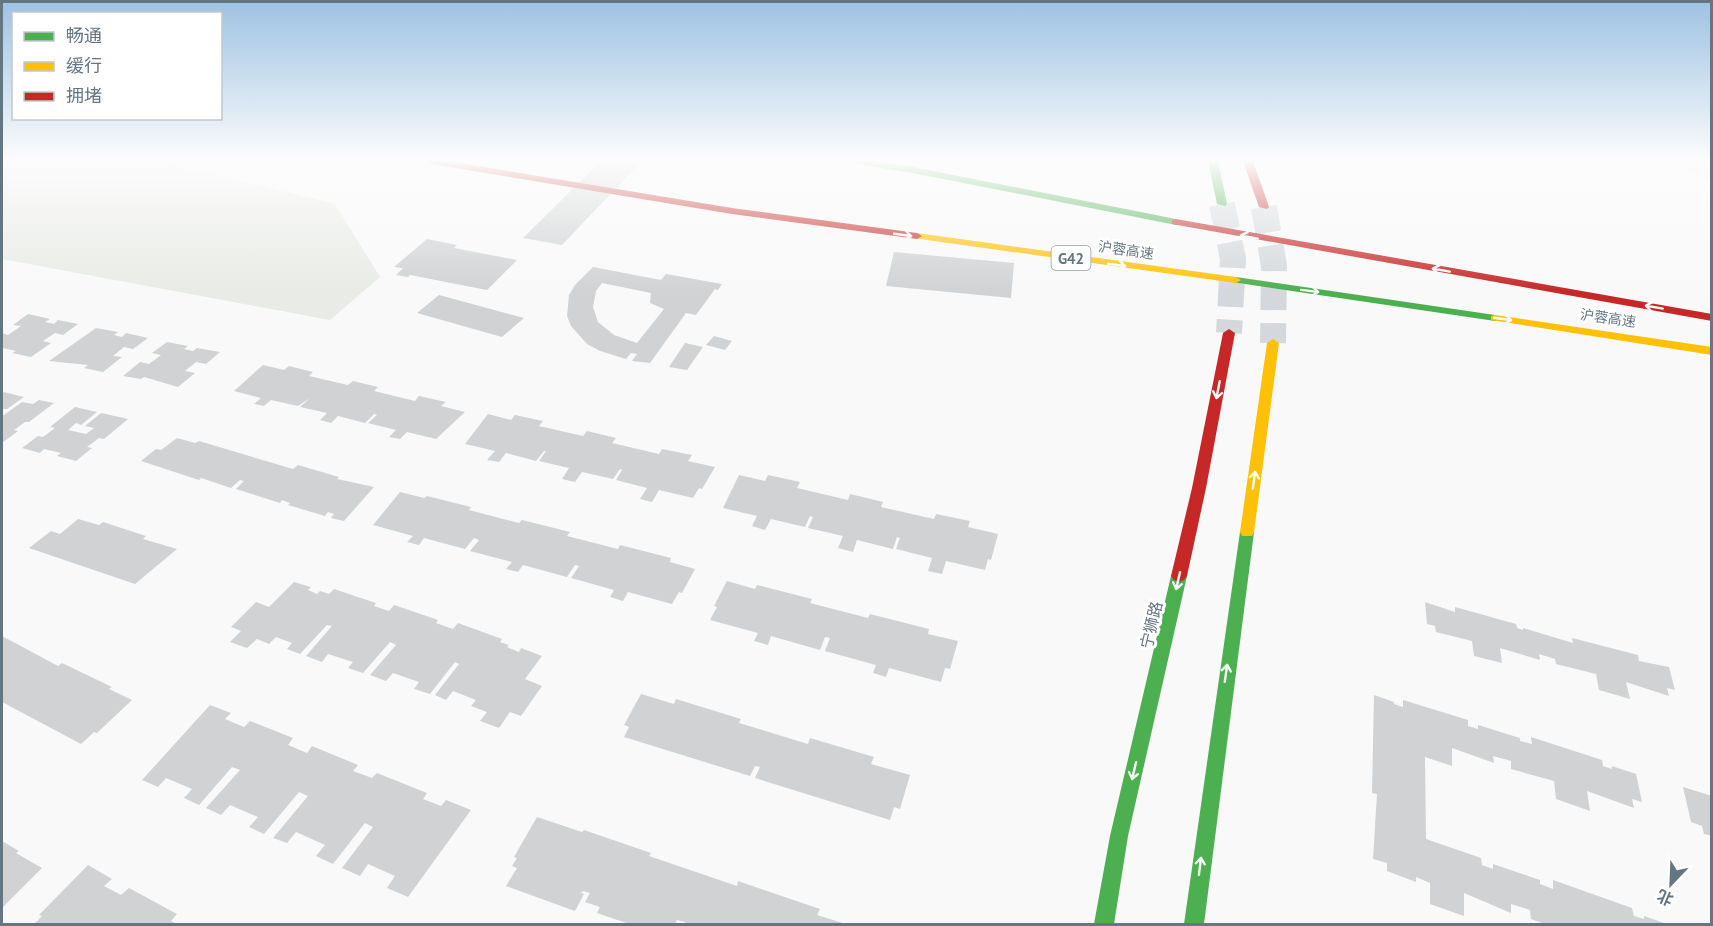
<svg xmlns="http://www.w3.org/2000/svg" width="1713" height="926" font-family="'PT Sans','Noto Sans SC',sans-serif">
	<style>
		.green { fill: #e8ebe6 }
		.building { fill: #d0d2d3; fill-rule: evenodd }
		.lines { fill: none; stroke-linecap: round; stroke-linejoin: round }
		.secondary-tunnel { stroke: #d4d8dc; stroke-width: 26; stroke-dasharray: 26 13; stroke-linecap: butt }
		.fast { fill: #4caf50; fill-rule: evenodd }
		.slow { fill: #ffc107; fill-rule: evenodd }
		.jam { fill: #c62828; fill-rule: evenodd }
		.oneway { stroke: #f6fbf6 }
		.labels { text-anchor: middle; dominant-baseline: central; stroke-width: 6; stroke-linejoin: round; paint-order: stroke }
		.far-street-label { font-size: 14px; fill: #657683; stroke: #fff }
		.shield { fill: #fff; stroke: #939fa8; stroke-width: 1.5 }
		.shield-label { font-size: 15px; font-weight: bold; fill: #657683 }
		.street-label { font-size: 16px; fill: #657683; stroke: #fff }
	</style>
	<rect width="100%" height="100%" fill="#f9f9f9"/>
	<!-- green -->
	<path class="green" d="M2,161H159L335,204L380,277L330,320L2,259Z
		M1664,161H1711V179Z"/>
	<!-- building -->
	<path class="building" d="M601,161H642L562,245L523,238Z
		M427,239L457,245L454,248L517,260L487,290L410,275L408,277L396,275L403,268L394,267Z
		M894,252L1014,263L1011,298L886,286Z
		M593,267L661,280L666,274L722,284L718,290L715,289L696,315L686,313L650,363L632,361L637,354L631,353L626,359L600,351L587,344L571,326L567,316L569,295L575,285ZM602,283L651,293L650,303L664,309L637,343L614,335L598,322L593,307L596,291Z
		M439,295L524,318L502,337L417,313Z
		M28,314L50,319L45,322L54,324L58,320L78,324L63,335L55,333L43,341L51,343L31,357L12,353L16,351L2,348V333L8,335L21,326L13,325Z
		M96,328L118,332L114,335L122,337L126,333L148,338L133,349L124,347L113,356L122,357L103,372L84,368L88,365L49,361Z
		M714,336L732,341L725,350L706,345Z
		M167,342L188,346L184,349L193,351L197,348L220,352L206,364L196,362L185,371L195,373L178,387L144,377L141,379L123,376L140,362L149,364L161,355L152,353Z
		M685,343L703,347L687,370L669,367Z
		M263,365L284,370L289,366L313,372L309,376L348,385L353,381L378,387L374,391L415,401L419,396L446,402L441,406L465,412L436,439L407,432L400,439L389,437L396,430L368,423L377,415L374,414L365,423L338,416L331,423L320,420L327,413L300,407L310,398L298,406L271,400L264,406L254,404L261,398L234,391Z
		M4,392L24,397L7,409H2V394Z
		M39,400L54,403L29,422H25L14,430L18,431L2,443V414L4,415L22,402L33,404Z
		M75,407L97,412L81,425L76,423L68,430L86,434L94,428L85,426L101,413L128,419L104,439L99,438L87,447L92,448L76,461L57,456L61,453L44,449L40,453L22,448L38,436L43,437L55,428L50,427Z
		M488,414L511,420L515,415L543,421L539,426L583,436L587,431L616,438L612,443L659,454L662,449L692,455L688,461L715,467L702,489L699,488L693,498L659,490L652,502L640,499L647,488L616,480L622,470L620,469L613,479L582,472L575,482L562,479L569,468L539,461L546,451H544L536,461L506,453L499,462L487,460L495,451L465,444Z
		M177,438L195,443L199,441L293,469L298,465L339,477L337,479L374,487L344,521L331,518L334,514L328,512L325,516L288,505L290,503L282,500L280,503L236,489L244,481L240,480L231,488L201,478L199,480L141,461L156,449L161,450Z
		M739,475L765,481L768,475L800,482L797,488L848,500L850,494L883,502L881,507L934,519L936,514L970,521L968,527L998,534L991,560L988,559L985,570L946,561L942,574L928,571L932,558L896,549L900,538L897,537L893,549L857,540L853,552L838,548L843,536L808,528L813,517L810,516L805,527L771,519L765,530L752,526L757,516L723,508Z
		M400,492L424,498L427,496L471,507L469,510L519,523L522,520L570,532L567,536L618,549L620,545L671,558L670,562L695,569L682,593L679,592L672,604L628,592L623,601L610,597L614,590L571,578L579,566L575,565L567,577L523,565L518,572L506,569L512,562L470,551L479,540L474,538L465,549L424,538L419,545L407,542L413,536L373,525Z
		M78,519L99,525L103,522L146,536L143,539L177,549L135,584L29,548L51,531L60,534Z
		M727,581L755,589L757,585L812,599L810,603L868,618L870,614L929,629L928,634L958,641L950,669L945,668L941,682L889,668L886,677L873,673L876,665L825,651L830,638L825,637L820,650L771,636L768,645L754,641L758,633L710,620L717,607L714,606Z
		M294,582L311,587L308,590L317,594L320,591L329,594L334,589L376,603L374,606L389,611L394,605L438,620L436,623L453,629L458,623L502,639L500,642L509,645L507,647L519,652L521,648L542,656L525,679L542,686L521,716L510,712L499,728L480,721L487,712L471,706L476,700L453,691L446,700L435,695L459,664L455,662L430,694L414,689L419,682L393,673L386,681L370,675L396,645L390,642L363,673L348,668L353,662L328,654L322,662L306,656L332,626L327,625L300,654L287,649L292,643L276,637L269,644L257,639L247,648L230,642L241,631L231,627L256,602L269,607Z
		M1425,602L1455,612V607L1516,624L1517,628L1523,630V628L1573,643L1572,638L1638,655L1639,661L1669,667L1675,690L1667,688L1669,696L1626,682L1630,699L1599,690L1596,674L1556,664L1555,659L1539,654L1540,660L1500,648L1502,663L1474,656L1472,641L1436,632L1435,626L1427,624Z
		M2,636L58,666L62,663L112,687L109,689L132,700L97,733L94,732L81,744L2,702Z
		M641,694L674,704L676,699L741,719L739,723L808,744L810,738L874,757L871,764L910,775L900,809L894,807L890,820L755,778L760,767L755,766L750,776L624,737L629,727L624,725Z
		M1374,695L1394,702V704L1403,707V700L1468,720V726L1478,729V725L1520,738V741L1532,744L1531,737L1602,760L1603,766L1612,769V766L1636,774L1642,802L1632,799L1634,808L1587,791L1590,811L1556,799L1554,781L1511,769V761L1493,756L1494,763L1452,748V766L1425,757L1426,839L1481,858L1482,865L1493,869V864L1540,880V884L1553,889V880L1632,908L1634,916L1644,919V916L1667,924H1545L1531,919L1530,910L1511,904V913L1464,893V916L1430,904V883L1416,877V882L1387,871V863L1373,859L1377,794L1372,793Z
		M210,705L231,713L225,719L244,727L250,721L293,738L288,745L307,753L312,746L358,765L353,771L372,778L377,773L427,793L423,799L441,806L446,800L471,810L408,897L387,888L395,876L368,864L360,876L342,868L373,827L365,823L333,864L316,856L325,845L296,832L287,843L273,838L308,796L299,792L264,834L249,827L258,817L230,805L221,815L206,808L240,770L232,767L199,805L184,798L192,789L166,778L158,787L142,780Z
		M1683,787L1712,796V836L1704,834L1702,826L1691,822Z
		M537,817L582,832L584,830L651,853L649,856L737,886L738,881L820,909L817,915L846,924H684L685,922L677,920L675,924H629L597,913L600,907L585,902L590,893L583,891L581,893L584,894L575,911L506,886L517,868L512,866L517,858L514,857Z
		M2,841L19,851L16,853L42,868L2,908Z
		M88,865L112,879L104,886L121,895L129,888L177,914L171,921L177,924H34L42,916L39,915Z"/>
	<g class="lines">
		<!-- secondary-tunnel -->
		<path class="secondary-tunnel" d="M1222,204L1233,259L1229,333
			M1264,207L1274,266L1273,343"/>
		<!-- fast -->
		<path class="fast" d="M852,161H874L913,167L1176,219L1181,222L1176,225L913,173L856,164Z
			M1208,161H1218L1227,204L1225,206L1217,204Z
			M1236,277L1495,315L1501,318L1495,321L1232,282V278Z
			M1247,526L1252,528L1254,532L1204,924H1184L1240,532L1242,528Z
			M1179,570L1184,572L1187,576L1128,836L1114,924H1094L1110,836L1171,576L1174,572Z"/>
		<!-- slow -->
		<path class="slow" d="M917,233L1236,277L1241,280L1236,283L913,238L912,236Z
			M1495,315L1712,347V355L1491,320V316Z
			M1273,339L1279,343L1254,532L1252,536H1242L1240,532L1267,343Z"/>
		<!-- jam -->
		<path class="jam" d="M427,161H448L732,208L917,233L922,236L917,239L732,214L431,164Z
			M1243,161H1253L1269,207L1267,209L1259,207Z
			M1176,219L1712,314V321L1172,224V220Z
			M1229,329L1235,333L1206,488L1187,576L1184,580L1179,582L1174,580L1171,576L1192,488L1223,333Z"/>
	</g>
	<!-- one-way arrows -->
	<defs><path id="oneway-shaft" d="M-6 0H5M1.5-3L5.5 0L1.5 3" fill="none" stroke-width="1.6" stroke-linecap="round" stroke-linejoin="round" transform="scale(1.5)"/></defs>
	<g class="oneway">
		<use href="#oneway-shaft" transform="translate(903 235) rotate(8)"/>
		<use href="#oneway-shaft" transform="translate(1249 237) rotate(-170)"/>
		<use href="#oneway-shaft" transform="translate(1117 265) rotate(8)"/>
		<use href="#oneway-shaft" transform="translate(1441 270) rotate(-170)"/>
		<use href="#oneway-shaft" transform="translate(1310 291) rotate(7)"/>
		<use href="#oneway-shaft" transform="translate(1654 307) rotate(-170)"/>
		<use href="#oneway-shaft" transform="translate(1503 319) rotate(8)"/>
		<use href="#oneway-shaft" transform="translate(1218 390) rotate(101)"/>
		<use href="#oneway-shaft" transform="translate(1254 480) rotate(-82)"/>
		<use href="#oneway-shaft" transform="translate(1178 581) rotate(103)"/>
		<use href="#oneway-shaft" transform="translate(1226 673) rotate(-82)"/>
		<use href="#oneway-shaft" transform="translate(1134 771) rotate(103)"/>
		<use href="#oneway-shaft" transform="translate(1200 866) rotate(-83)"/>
	</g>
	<!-- sky -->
	<linearGradient id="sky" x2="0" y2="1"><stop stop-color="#9dc2e2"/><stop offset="0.55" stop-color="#fcfcfc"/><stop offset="1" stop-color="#fcfcfc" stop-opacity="0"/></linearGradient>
	<rect width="1713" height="291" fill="url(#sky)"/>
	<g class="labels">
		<!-- far-street labels -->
		<g class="far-street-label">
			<text transform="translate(1126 250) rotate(8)">沪蓉高速</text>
			<text transform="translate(1608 318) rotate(8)">沪蓉高速</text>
		</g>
		<!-- shield labels -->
		<rect class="shield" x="1051.5" y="246" width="39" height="24" rx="4.5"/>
		<g class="shield-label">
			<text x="1071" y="258">G42</text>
		</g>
		<!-- street labels -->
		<g class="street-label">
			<text transform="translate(1151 625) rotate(-77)">宁狮路</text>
		</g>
	</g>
	<!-- border -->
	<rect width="1713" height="926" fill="none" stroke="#657683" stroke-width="6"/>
	<!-- legend -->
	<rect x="12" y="12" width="210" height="108" fill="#ffffff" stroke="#c1c8cd" stroke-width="1.5"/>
	<rect x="24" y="32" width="30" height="9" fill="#4caf50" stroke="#c1c8cd" stroke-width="1.5"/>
	<text x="66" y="42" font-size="18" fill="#657683">畅通</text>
	<rect x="24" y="62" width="30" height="9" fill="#ffc107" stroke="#c1c8cd" stroke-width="1.5"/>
	<text x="66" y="72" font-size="18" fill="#657683">缓行</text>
	<rect x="24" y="92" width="30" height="9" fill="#c62828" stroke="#c1c8cd" stroke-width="1.5"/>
	<text x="66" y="102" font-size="18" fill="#657683">拥堵</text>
	<!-- north arrow -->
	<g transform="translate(1671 884) rotate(203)" stroke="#ffffff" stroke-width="4.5" paint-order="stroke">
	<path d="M0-4.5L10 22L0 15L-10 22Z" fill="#657683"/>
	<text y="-9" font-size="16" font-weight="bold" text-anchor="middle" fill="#657683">北</text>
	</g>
</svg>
